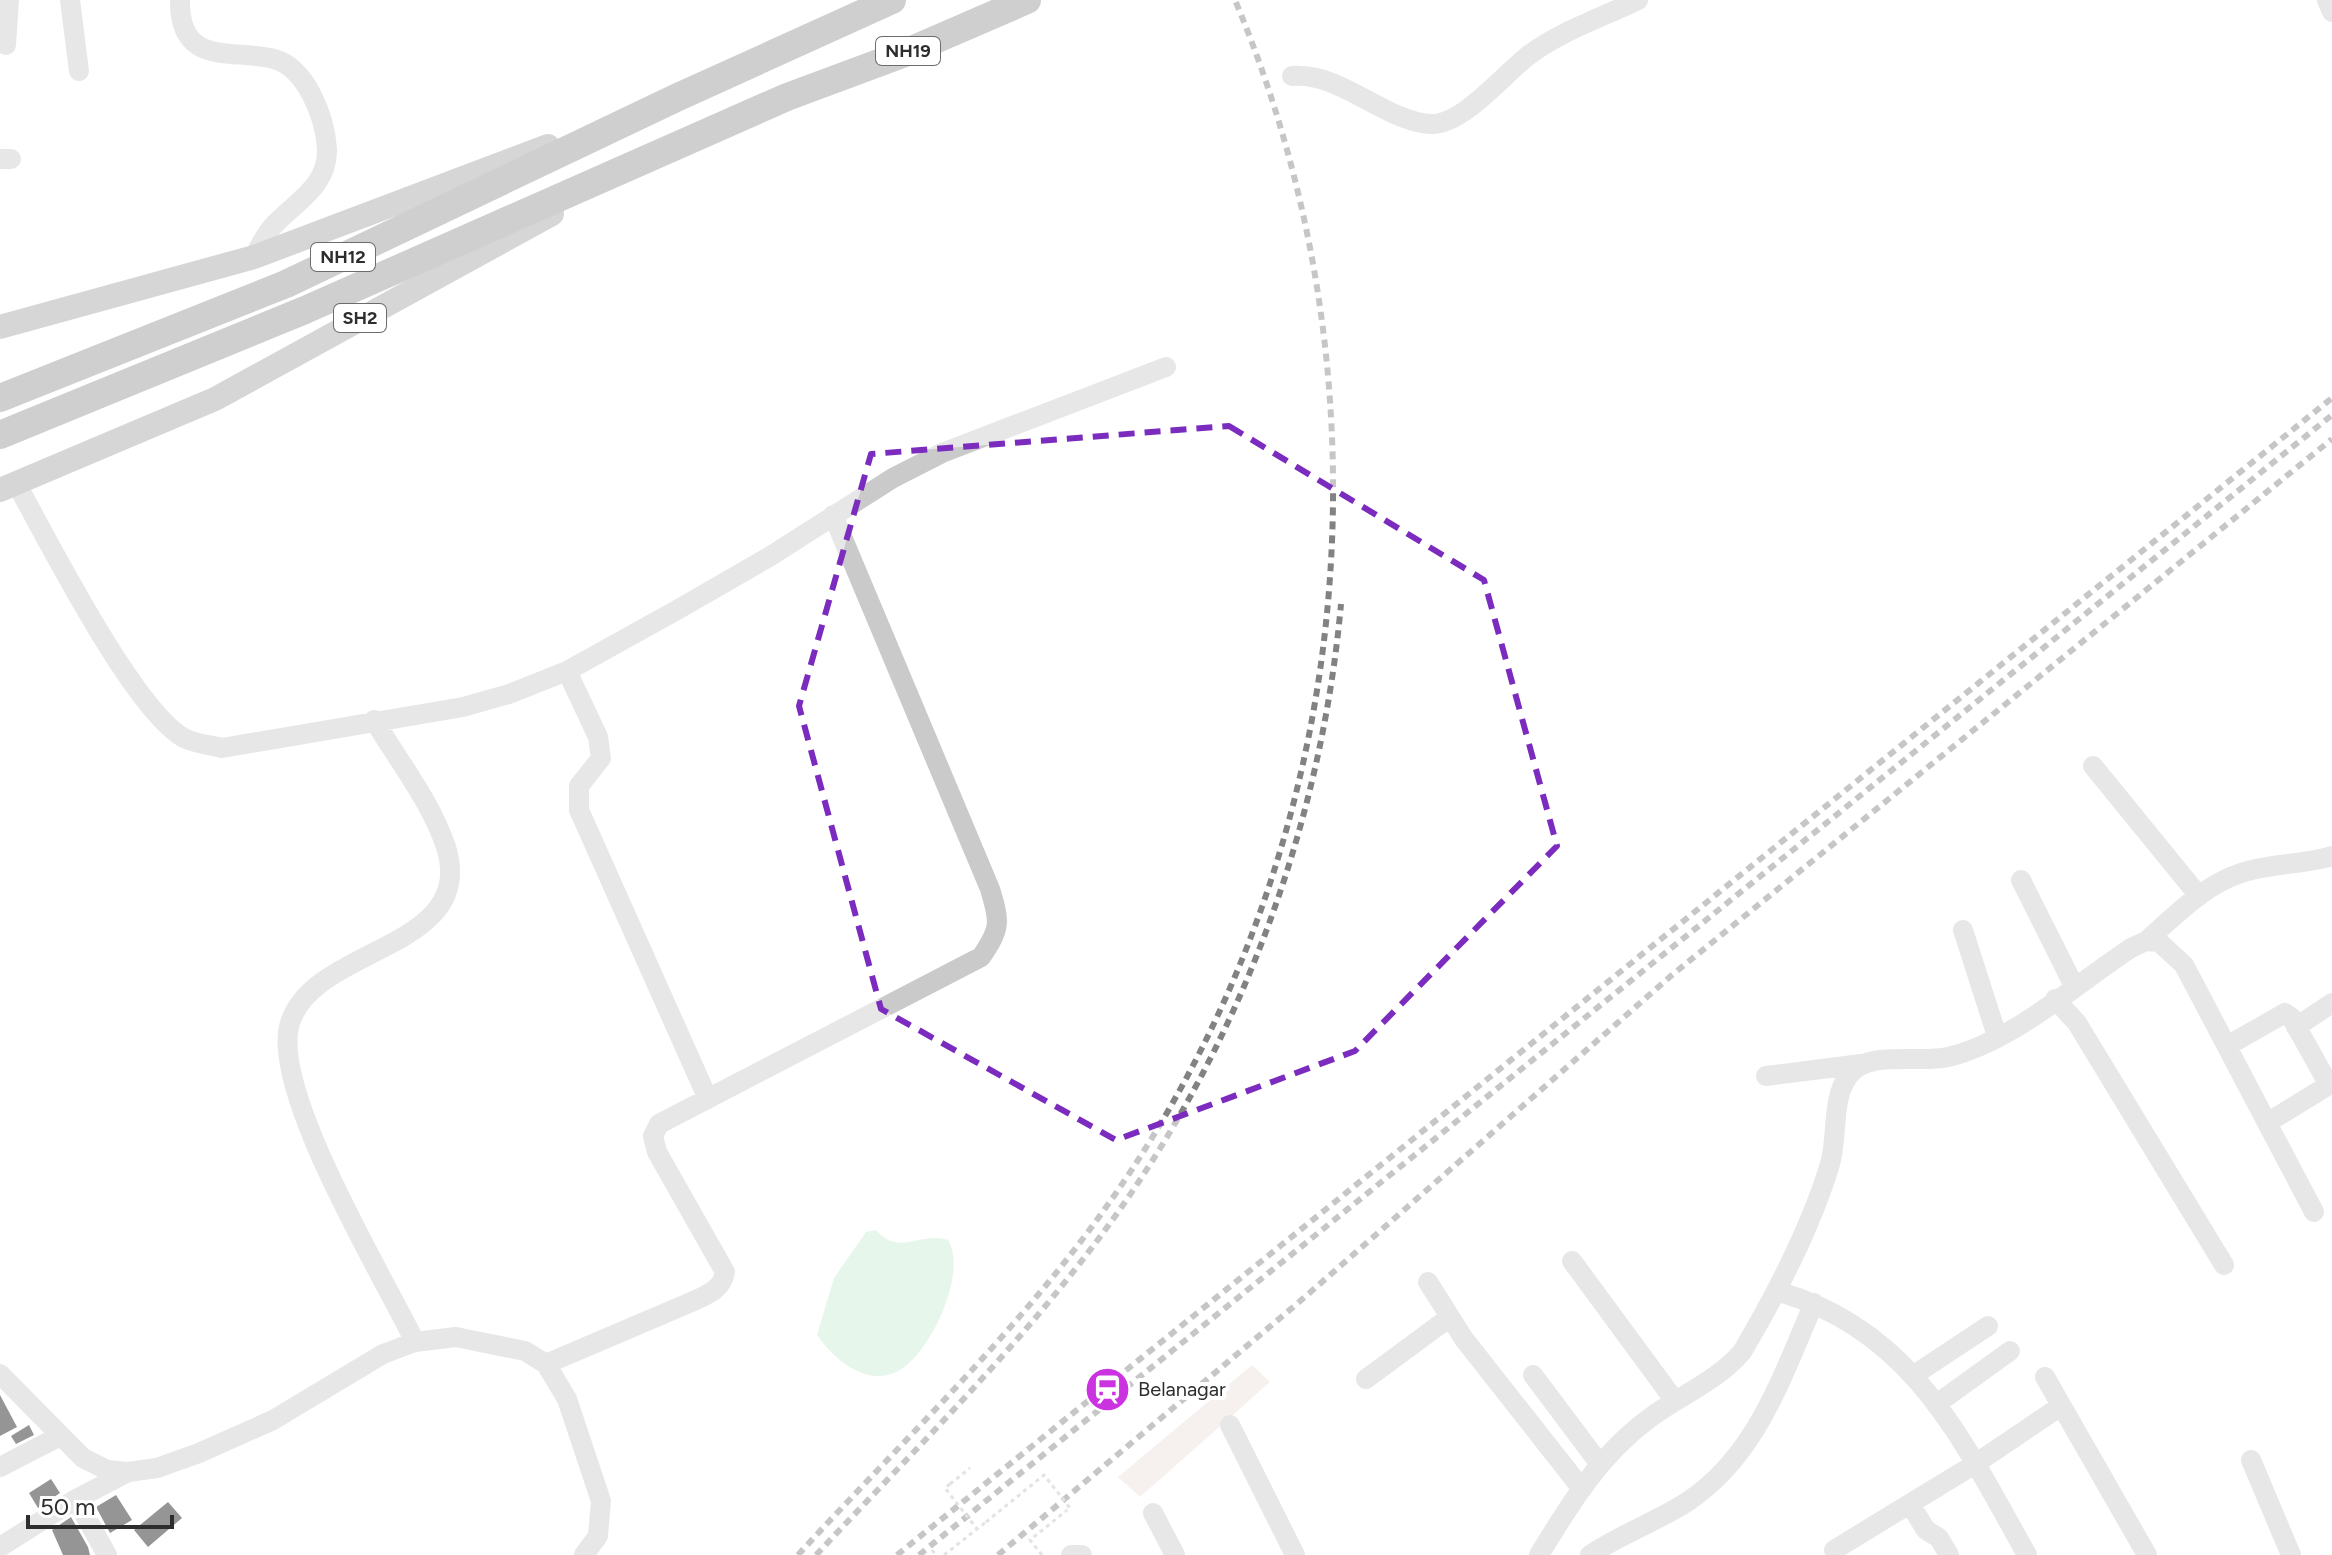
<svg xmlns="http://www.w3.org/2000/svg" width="2332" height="1555" font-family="Figtree,sans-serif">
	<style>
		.green { fill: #ebe1db }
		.water { fill: #c7ead3 }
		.building { fill: #141414 }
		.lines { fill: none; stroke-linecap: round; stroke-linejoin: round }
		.path { stroke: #c1c1c1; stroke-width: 3; stroke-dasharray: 4 4; stroke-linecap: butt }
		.minor { stroke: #cacaca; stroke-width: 20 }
		.major { stroke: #a5a5a5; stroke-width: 24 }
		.highway { stroke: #949494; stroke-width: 28 }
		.rail { stroke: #828282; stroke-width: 6; stroke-dasharray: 8 6; stroke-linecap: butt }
		.path-bridge { stroke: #c1c1c1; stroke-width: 3; stroke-dasharray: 4 4; stroke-linecap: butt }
		.marked { fill: none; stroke: #7b2cbf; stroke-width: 6; stroke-dasharray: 16 10; stroke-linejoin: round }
		.labels { text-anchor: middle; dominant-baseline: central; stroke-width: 8; stroke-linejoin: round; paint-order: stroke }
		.shield { fill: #fff; stroke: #6c6c6c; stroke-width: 2 }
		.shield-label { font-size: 18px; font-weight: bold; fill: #2d2d2d }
		.poi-label { font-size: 20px; fill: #2d2d2d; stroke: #fff; text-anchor: start }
	</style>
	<rect width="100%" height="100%" fill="#fff"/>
	<!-- green -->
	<path class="green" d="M1252,1365L1270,1382L1140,1497L1118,1477Z"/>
	<!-- water -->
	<path class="water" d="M876,1230C900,1257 919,1231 948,1240C969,1274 927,1361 894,1373C863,1385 833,1358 817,1335L834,1278L866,1232Z"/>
	<!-- building -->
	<path class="building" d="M0,1395L17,1427L0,1436Z
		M29,1425L34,1435L16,1444L11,1436Z
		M51,1479L60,1493L38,1508L29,1493Z
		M116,1495L132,1520L110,1533L96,1507Z
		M168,1502L182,1518L148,1547L134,1530Z
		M71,1517L88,1547L90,1555H63L52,1530Z"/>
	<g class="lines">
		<!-- path -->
		<path class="path" d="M950,1484L970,1468
			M932,1550L936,1555
			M944,1555L986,1522
			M1042,1555L1030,1540L1066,1511"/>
		<!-- minor -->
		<path class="minor" d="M70,0L79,71
			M180,0C179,68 233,48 274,59C307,68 325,118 327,149C328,187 295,202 273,226C265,235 259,247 254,257
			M2327,0L2332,12
			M6,45L9,0
			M1292,76C1341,72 1382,120 1430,124C1462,126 1504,74 1529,55C1561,31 1601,18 1638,0
			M0,159H11
			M16,483C47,538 135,714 186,739C197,744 211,745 222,748L463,707L509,694L567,671L677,610L769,557L893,478L942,453L1166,367
			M567,671L598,737L601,758L579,786V810L708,1099
			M374,720C398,760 431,802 446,847C478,951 314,945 290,1023C269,1089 384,1277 415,1342
			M2093,766L2199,896
			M2021,880L2074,986
			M1963,930L1997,1036
			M2146,941C2175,916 2204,885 2241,873C2270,863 2302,865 2332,856
			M2055,999L2077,1023L2224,1265
			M2296,1027L2332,1003
			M2227,1046L2285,1013L2291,1017L2329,1085
			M1766,1076L1861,1064
			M2267,1123L2332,1083
			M1572,1261L1675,1401
			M1428,1282L1464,1339L1582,1489
			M1776,1291C1912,1328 1963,1441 2027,1555
			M546,1364L696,1300C711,1293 722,1288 725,1272L657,1152L653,1136L659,1124L981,957C1001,928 1000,922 990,889L833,515
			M0,1374L83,1458L107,1470L128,1472L157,1468L199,1453L273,1420L383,1354L415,1342L456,1337L525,1351L546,1364L567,1399L601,1501L598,1536L584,1555
			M1533,1375L1599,1463
			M1914,1375L1988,1326
			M2045,1377L2147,1555
			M1366,1379L1450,1317
			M1938,1403L2010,1351
			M1230,1425L1295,1555
			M2251,1460L2291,1555
			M0,1467L60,1436
			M76,1499L107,1555
			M1910,1504L1926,1530L1939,1538L1949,1555
			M1153,1513L1175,1555
			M0,1547L76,1499L128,1472
			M1834,1550L1975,1464L2061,1406
			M1071,1555H1082
			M1539,1555C1570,1504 1599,1456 1647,1420C1678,1396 1716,1382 1742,1352C1777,1293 1810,1230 1830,1164C1838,1137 1831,1098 1849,1075C1870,1049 1919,1064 1948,1057C2010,1043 2078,983 2131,948L2146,941L2159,942L2184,965L2314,1212
			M1590,1555C1621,1534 1656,1522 1687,1502C1757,1456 1782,1376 1814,1303"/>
		<!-- major -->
		<path class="major" d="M0,327L254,257L548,146
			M0,490L215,399L552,214"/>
		<!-- highway -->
		<path class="highway" d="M0,398L286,284L678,97L892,0
			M0,435L305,310L787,97L900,55L1027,0"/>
		<!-- rail -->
		<path class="rail" d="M798,1555C903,1440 1019,1331 1109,1203C1356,854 1400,393 1235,0
			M816,1555C908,1457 1005,1361 1087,1254C1231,1068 1320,838 1341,604
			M897,1555L2332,398
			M919,1555L2332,415
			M998,1555L1298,1303L1672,975L2332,439"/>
		<!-- path-bridge -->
		<path class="path-bridge" d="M950,1484L945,1488L977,1529
			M986,1522L1044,1475L1070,1508L1066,1511"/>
	</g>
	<!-- marked area -->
	<path d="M0 0H2332V1555H0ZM1229,426L1484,580L1557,846L1355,1051L1116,1140L881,1009L799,706L871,454Z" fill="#fff" fill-opacity=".55" fill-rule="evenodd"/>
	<path class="marked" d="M1229,426L1484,580L1557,846L1355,1051L1116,1140L881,1009L799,706L871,454Z"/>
	<!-- icons -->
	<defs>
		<symbol id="station-disc" viewBox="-11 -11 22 22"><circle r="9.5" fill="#cb33e1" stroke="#fff"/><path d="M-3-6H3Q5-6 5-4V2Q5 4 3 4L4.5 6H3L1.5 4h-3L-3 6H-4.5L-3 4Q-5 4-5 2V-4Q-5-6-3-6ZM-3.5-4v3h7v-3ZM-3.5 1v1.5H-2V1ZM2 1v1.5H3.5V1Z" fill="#fff"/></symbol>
	</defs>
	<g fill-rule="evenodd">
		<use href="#station-disc" x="1082" y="1364" width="51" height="51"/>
	</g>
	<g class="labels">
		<!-- shield labels -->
		<g class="shield">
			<rect x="876" y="37" width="64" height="28" rx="6"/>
			<rect x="311" y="243" width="64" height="28" rx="6"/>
			<rect x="334" y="304" width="52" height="28" rx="6"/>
		</g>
		<g class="shield-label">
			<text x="908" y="51">NH19</text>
			<text x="343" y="257">NH12</text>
			<text x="360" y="318">SH2</text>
		</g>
		<!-- poi labels -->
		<g class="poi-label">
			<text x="1138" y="1389">Belanagar</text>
		</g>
	</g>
	<!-- scale -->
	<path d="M28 1515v12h144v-12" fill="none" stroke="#2d2d2d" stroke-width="4"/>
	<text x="40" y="1515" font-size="24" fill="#2d2d2d" stroke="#ffffff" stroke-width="6" paint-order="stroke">50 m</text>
</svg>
